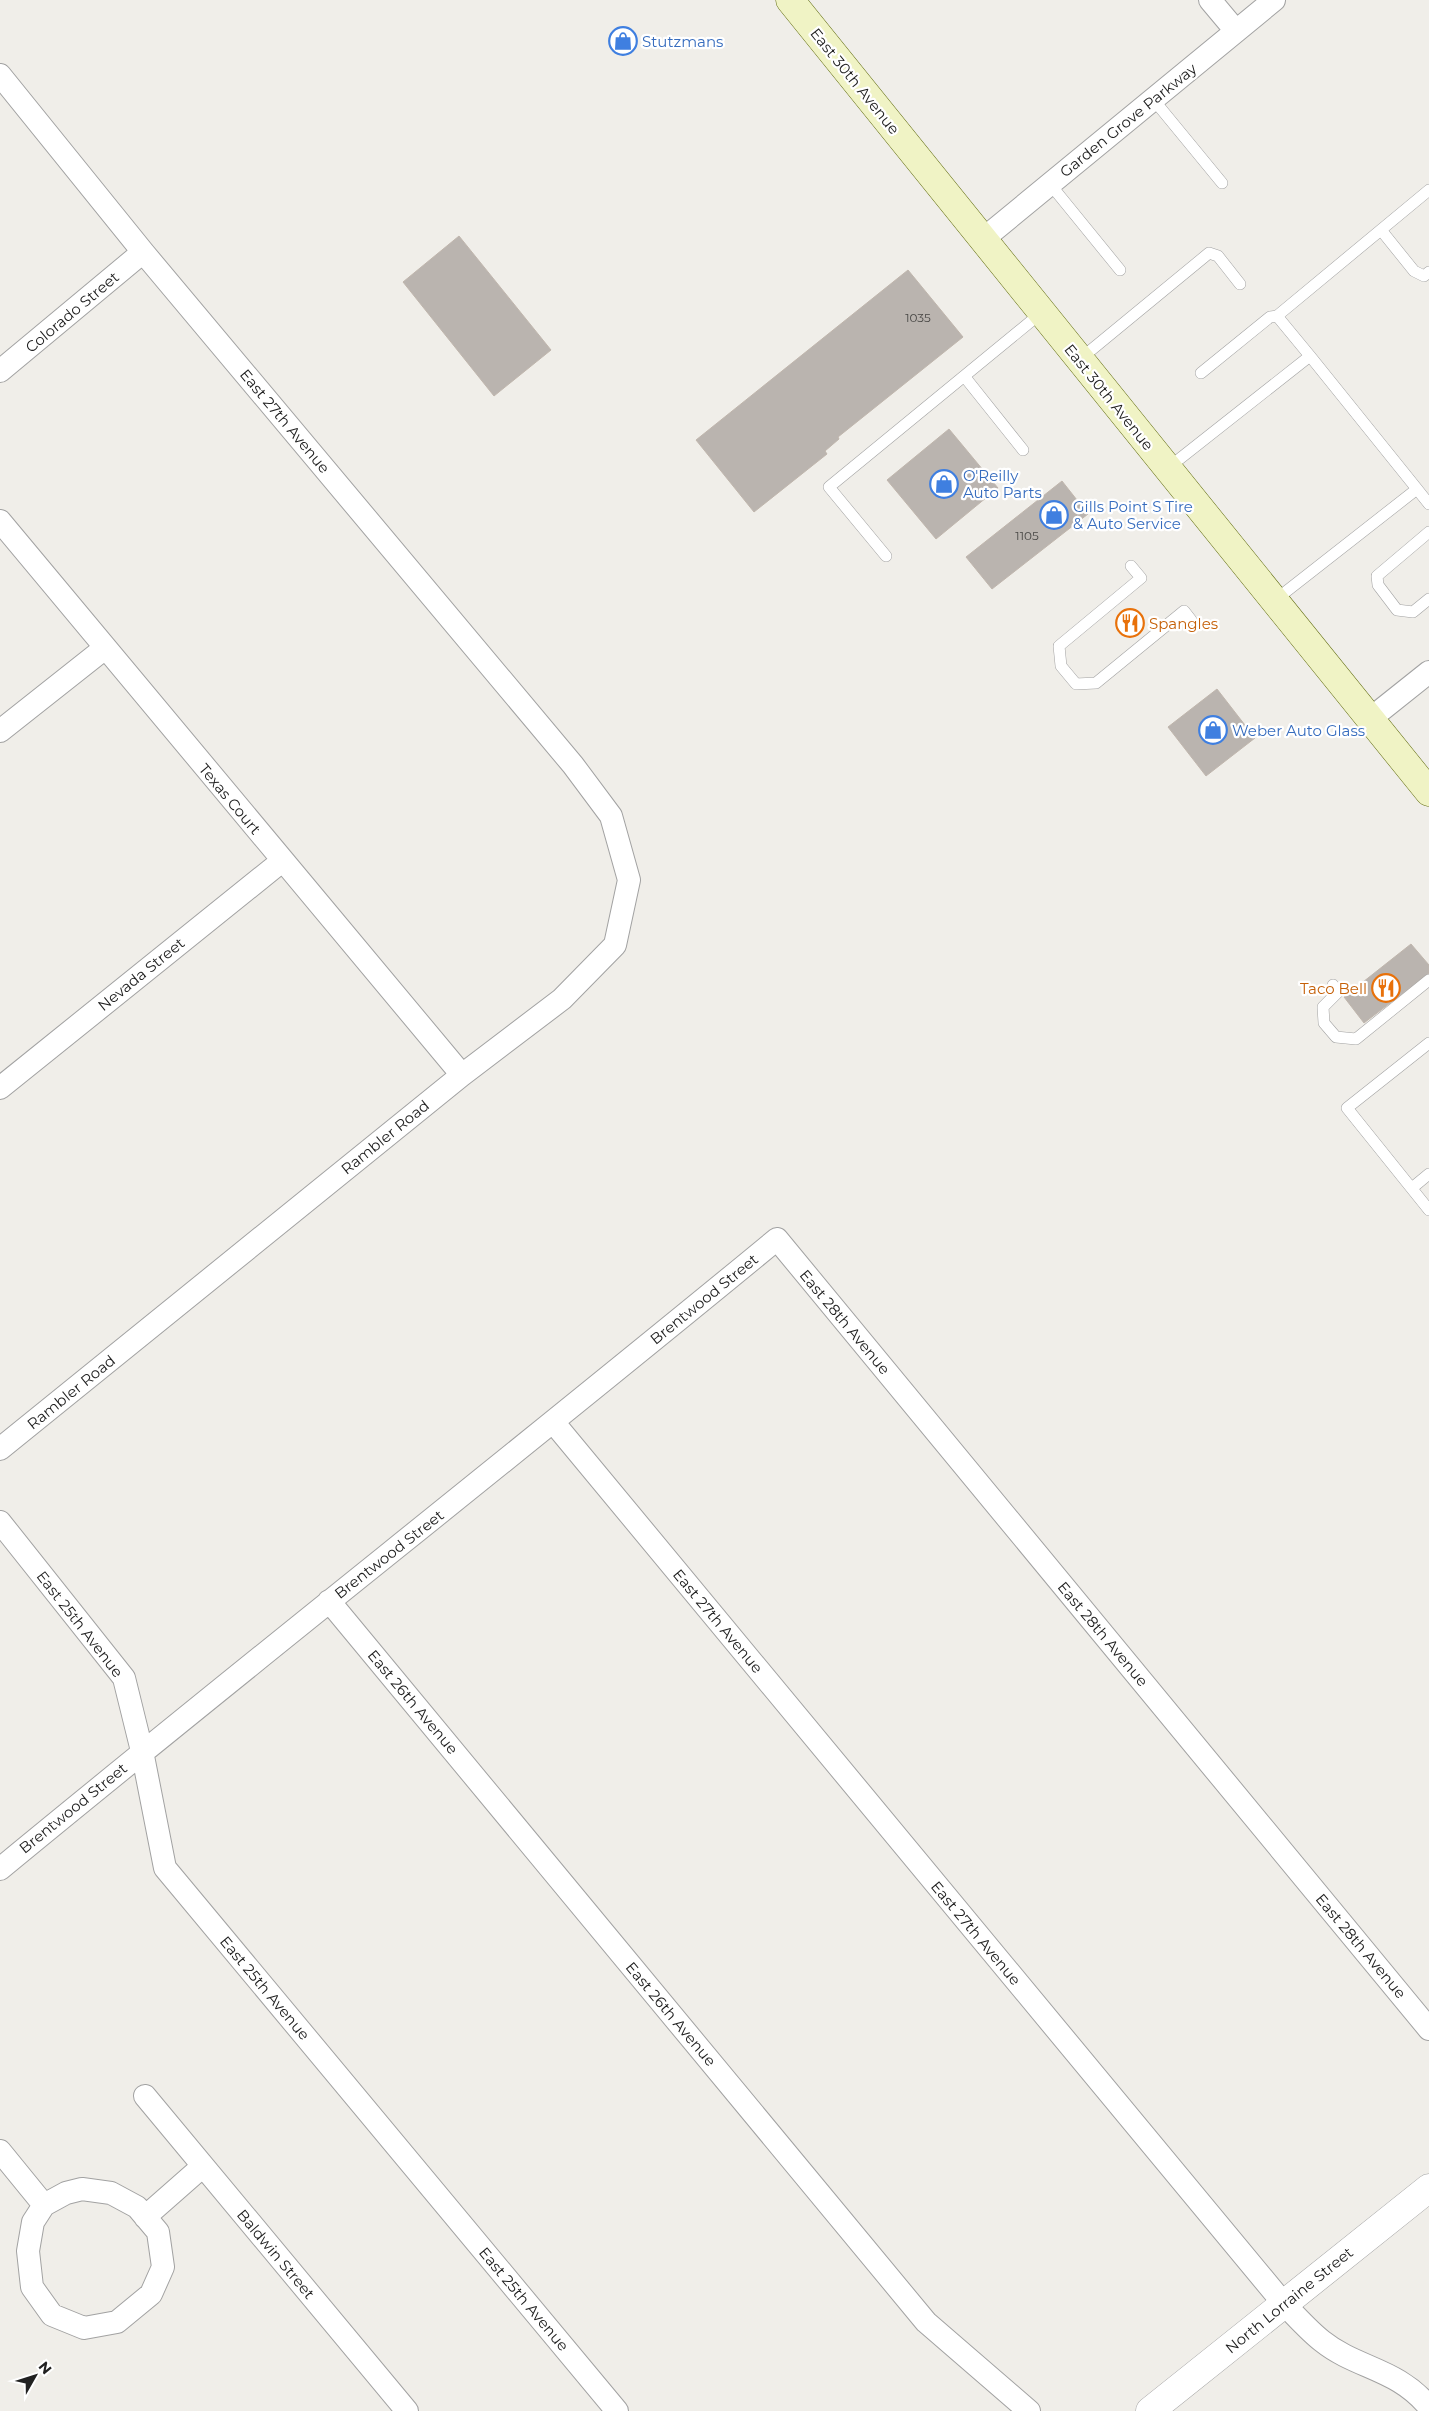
<svg xmlns="http://www.w3.org/2000/svg" width="1429" height="2411" font-family="Montserrat,sans-serif">
	<style>
		.building { fill: #bab4af; stroke: #c0b6ad }
		.lines { fill: none; stroke-linecap: round; stroke-linejoin: round }
		.service-casing { stroke: #a2a2a2; stroke-width: 12 }
		.minor-casing { stroke: #a2a2a2; stroke-width: 24 }
		.tertiary-casing { stroke: #a2a2a2; stroke-width: 29 }
		.secondary-casing { stroke: #636e13; stroke-width: 29 }
		.service { stroke: #fff; stroke-width: 11 }
		.minor { stroke: #fff; stroke-width: 22 }
		.tertiary { stroke: #fff; stroke-width: 28 }
		.secondary { stroke: #f0f3c5; stroke-width: 28 }
		.labels { text-anchor: middle; dominant-baseline: central; stroke-width: 4.5; stroke-linejoin: round; paint-order: stroke }
		.number-label { font-size: 12px; fill: #474644 }
		.shop-label { font-size: 15px; fill: #366cbe; stroke: #fff; text-anchor: start }
		.street-label { font-size: 15px; fill: #212121; stroke: #fff }
		.food-label { font-size: 15px; fill: #c56008; stroke: #fff; text-anchor: start }
	</style>
	<rect width="100%" height="100%" fill="#f0eee9"/>
	<!-- building -->
	<path class="building" d="M459,236L551,350L494,396L403,282Z
		M908,270L963,337L838,437L839,439L825,451L827,454L754,512L696,440Z
		M949,429L998,488L936,539L887,480Z
		M1062,481L1088,514L992,589L966,557Z
		M1217,689L1255,738L1206,776L1168,727Z
		M1411,944L1429,965V973L1364,1023L1344,997Z"/>
	<g class="lines">
		<defs>
			<path id="service" d="M1153,99L1222,183
				M1050,184L1120,270
				M1381,230L1414,271L1424,276L1429,272
				M1277,316L1429,190
				M1079,360L1209,253L1218,256L1240,284
				M1201,373L1270,317L1277,316L1310,356
				M964,376L1023,450
				M1168,468L1310,356L1417,489L1274,601
				M1417,489L1429,504
				M1429,532L1377,576L1378,585L1397,610L1413,612L1429,599
				M886,556L829,487L1041,313
				M1131,566L1141,578L1059,646L1061,666L1076,684L1096,683L1184,611L1191,620
				M1333,985L1338,992L1323,1007L1324,1023L1336,1037L1356,1039L1429,980
				M1429,1043L1347,1108L1429,1210
				M1412,1188L1429,1174"/>
			<path id="minor" d="M1210,0L1236,31
				M0,75L143,252L573,765L611,816L629,880L615,945L562,999L462,1075L0,1449
				M982,240L1274,0
				M0,371L143,252
				M0,521L462,1075
				M1370,719L1429,672
				M0,731L105,648
				M0,1088L282,861
				M554,1423L1284,2304C1296,2316 1309,2331 1322,2341C1357,2369 1397,2368 1429,2407
				M0,1522L124,1678L142,1751L165,1868L617,2411
				M329,1601L926,2322L1029,2411
				M0,1869C257,1657 520,1451 777,1239L1429,2029
				M145,2096L407,2411
				M0,2151L44,2205
				M82,2189L111,2193L137,2207L158,2232L163,2267L151,2294L117,2322L84,2328L52,2315L32,2287L28,2251L33,2222L44,2205L66,2193Z
				M145,2217L203,2166"/>
			<path id="tertiary" d="M1150,2411L1429,2188"/>
			<path id="secondary" d="M790,0L1429,792"/>
		</defs>
		<!-- service casing -->
		<use href="#service" class="service-casing"/>
		<!-- minor casing -->
		<use href="#minor" class="minor-casing"/>
		<!-- tertiary casing -->
		<use href="#tertiary" class="tertiary-casing"/>
		<!-- secondary casing -->
		<use href="#secondary" class="secondary-casing"/>
		<!-- service -->
		<use href="#service" class="service"/>
		<!-- minor -->
		<use href="#minor" class="minor"/>
		<!-- tertiary -->
		<use href="#tertiary" class="tertiary"/>
		<!-- secondary -->
		<use href="#secondary" class="secondary"/>
	</g>
	<!-- icons -->
	<defs>
		<symbol id="shop-ring" viewBox="-11 -11 22 22"><circle r="9.5" fill="#fff" stroke="#3f7fe0" stroke-width="1.5"/><path d="M-5-2.5h2.3a2.7 3.5 0 0 1 5.4 0H5L5.5 6h-11ZM-1.5-2.5h3a1.5 2.3 0 0 0-3 0Z" fill="#3f7fe0"/></symbol>
		<symbol id="restaurant-ring" viewBox="-11 -11 22 22"><circle r="9.5" fill="#fff" stroke="#e8710a" stroke-width="1.5"/><path d="M-5-6h1v4h1v-4h1v4h1v-4h1v5L-1.5 .5V6h-2V.5L-5-1ZM5-6V6H3V1.5H1.5Q1.5-4 5-6Z" fill="#e8710a"/></symbol>
	</defs>
	<g fill-rule="evenodd">
		<use href="#shop-ring" x="607" y="25" width="32" height="32"/>
		<use href="#shop-ring" x="928" y="468" width="32" height="32"/>
		<use href="#shop-ring" x="1038" y="499" width="32" height="32"/>
		<use href="#restaurant-ring" x="1114" y="607" width="32" height="32"/>
		<use href="#shop-ring" x="1197" y="714" width="32" height="32"/>
		<use href="#restaurant-ring" x="1370" y="972" width="32" height="32"/>
	</g>
	<g class="labels">
		<!-- number labels -->
		<g class="number-label">
			<text x="918" y="317">1035</text>
			<text x="1027" y="535">1105</text>
		</g>
		<!-- shop labels -->
		<g class="shop-label">
			<text x="642" y="41">Stutzmans</text>
			<text x="963" y="475">O'Reilly<tspan x="963" dy="17">Auto Parts</tspan></text>
			<text x="1073" y="506">Gills Point S Tire<tspan x="1073" dy="17">&amp; Auto Service</tspan></text>
			<text x="1232" y="730">Weber Auto Glass</text>
		</g>
		<!-- street labels -->
		<g class="street-label">
			<text transform="translate(855 81) rotate(51)">East 30th Avenue</text>
			<text transform="translate(1128 120) rotate(-39)">Garden Grove Parkway</text>
			<text transform="translate(72 312) rotate(-40)">Colorado Street</text>
			<text transform="translate(1109 397) rotate(51)">East 30th Avenue</text>
			<text transform="translate(285 421) rotate(50)">East 27th Avenue</text>
			<text transform="translate(230 799) rotate(50)">Texas Court</text>
			<text transform="translate(141 974) rotate(-39)">Nevada Street</text>
			<text transform="translate(385 1137) rotate(-39)">Rambler Road</text>
			<text transform="translate(704 1299) rotate(-39)">Brentwood Street</text>
			<text transform="translate(845 1322) rotate(50)">East 28th Avenue</text>
			<text transform="translate(71 1392) rotate(-39)">Rambler Road</text>
			<text transform="translate(389 1554) rotate(-38)">Brentwood Street</text>
			<text transform="translate(718 1621) rotate(50)">East 27th Avenue</text>
			<text transform="translate(80 1624) rotate(52)">East 25th Avenue</text>
			<text transform="translate(1103 1634) rotate(50)">East 28th Avenue</text>
			<text transform="translate(413 1702) rotate(50)">East 26th Avenue</text>
			<text transform="translate(73 1808) rotate(-39)">Brentwood Street</text>
			<text transform="translate(976 1933) rotate(50)">East 27th Avenue</text>
			<text transform="translate(1361 1946) rotate(50)">East 28th Avenue</text>
			<text transform="translate(265 1988) rotate(50)">East 25th Avenue</text>
			<text transform="translate(671 2014) rotate(50)">East 26th Avenue</text>
			<text transform="translate(276 2254) rotate(50)">Baldwin Street</text>
			<text transform="translate(524 2299) rotate(50)">East 25th Avenue</text>
			<text transform="translate(1289 2300) rotate(-39)">North Lorraine Street</text>
		</g>
		<!-- food labels -->
		<g class="food-label">
			<text x="1149" y="623">Spangles</text>
			<text x="1367" y="988" text-anchor="end">Taco Bell</text>
		</g>
	</g>
	<!-- north arrow -->
	<g transform="translate(35 2376) rotate(51)" stroke="#ffffff" stroke-width="4" paint-order="stroke">
	<path d="M0-4L9 19L0 12L-9 19Z" fill="#212121"/>
	<text y="-8" font-size="14" font-weight="bold" text-anchor="middle" fill="#212121">N</text>
	</g>
</svg>
